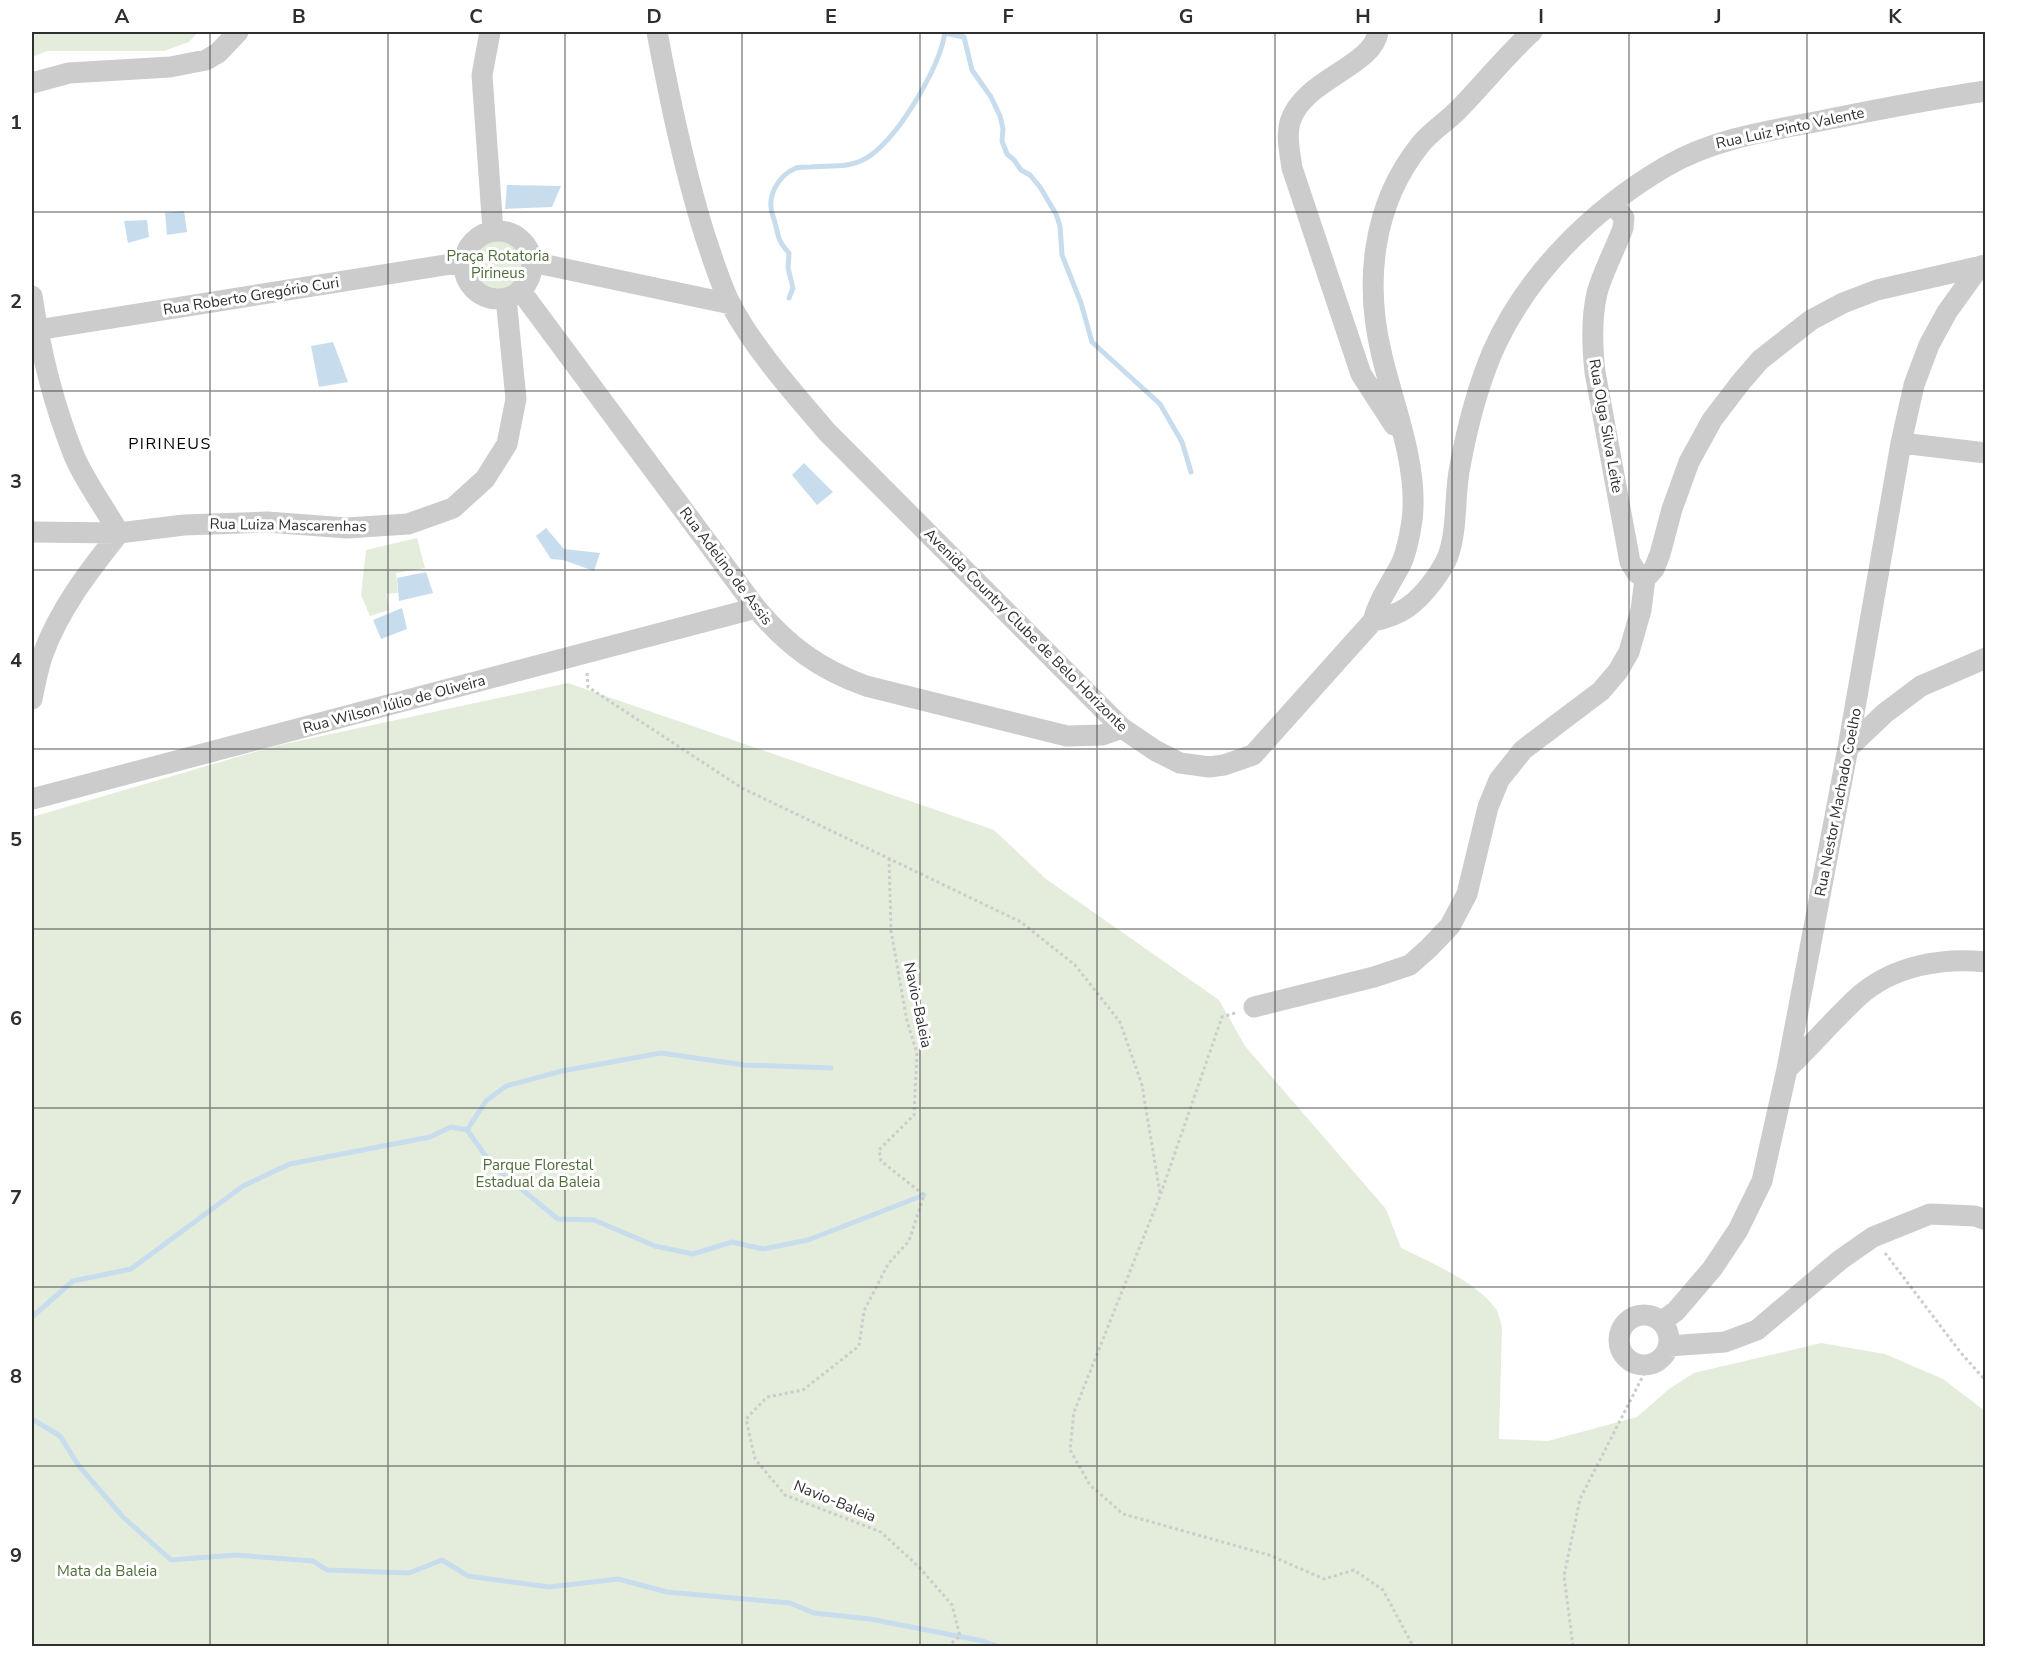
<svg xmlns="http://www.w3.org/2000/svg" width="2017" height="1678" font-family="'Nunito Sans',sans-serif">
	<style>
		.green { fill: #e4eddc }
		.water { fill: #c7ddee }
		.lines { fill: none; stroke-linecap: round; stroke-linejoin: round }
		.stream { stroke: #c7ddee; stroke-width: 5 }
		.path { stroke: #ccc; stroke-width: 3; stroke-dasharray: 3 3; stroke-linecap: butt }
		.minor { stroke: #ccc; stroke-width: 21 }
		.grid { fill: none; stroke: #2f2f2f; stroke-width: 1.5; stroke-opacity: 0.55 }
		.labels { text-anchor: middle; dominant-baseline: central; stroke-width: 6; stroke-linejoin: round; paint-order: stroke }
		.street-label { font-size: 15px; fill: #2f2f2f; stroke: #fff }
		.park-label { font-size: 15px; fill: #4f6d3a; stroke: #fff }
		.neighbourhood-label { font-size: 16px; letter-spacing: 1.5px; fill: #000; stroke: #fff }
		.neatline { fill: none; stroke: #2f2f2f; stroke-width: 2 }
		.grid-label { font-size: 20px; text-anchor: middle; font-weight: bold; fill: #2f2f2f }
	</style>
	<rect width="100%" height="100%" fill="#fff"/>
	<!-- green -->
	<path class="green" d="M32,32H198L189,42L164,51H47L32,57Z
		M498,233L516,240L529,260C528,275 524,282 511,290C468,315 445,239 498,233Z
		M417,538L425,568L396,573L398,593L386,594L389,610L370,616L361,595L366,550Z
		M568,683L994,830L1046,879L1219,1000L1245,1046L1386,1209L1401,1248C1430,1262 1477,1282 1496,1309C1499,1314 1500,1321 1502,1327L1499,1439L1548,1441L1637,1417L1669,1389L1694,1373L1821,1343L1885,1354L1943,1379L1985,1411V1646H32V817L275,746Z"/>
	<!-- water -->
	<path class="water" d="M507,185L561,186L552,207L505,209Z
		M184,211L187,232L167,235L165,213Z
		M147,220L149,237L128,243L124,221Z
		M333,342L348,382L319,387L311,346Z
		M804,463L833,492L817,505L792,475Z
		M546,528L564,549L600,553L594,571L563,560L551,559L536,536Z
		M426,572L433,593L399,601L397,578Z
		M402,608L407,629L381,639L373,620Z"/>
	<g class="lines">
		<!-- stream -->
		<path class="stream" d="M945,33L964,37L972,70L991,97L1000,116L1003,129L1002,141L1007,154L1014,160L1021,170L1030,175L1040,187L1056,214L1060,226L1062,255L1081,303L1092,342L1160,404L1182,442L1191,472
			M789,298L793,288L788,268L789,253C775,238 779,233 773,216C766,198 777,176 796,168C800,167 806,167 810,167C831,165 853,169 871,155C900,134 940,67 945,32
			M467,1130L493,1166L558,1219L594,1220L655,1246L693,1254L732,1242L763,1249L808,1240L924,1195
			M32,1317L73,1281L131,1269L243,1186L290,1164L430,1137L451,1127L467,1130L486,1101L506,1086L562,1071L661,1053L744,1065L831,1068
			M32,1419L60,1436L79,1466L123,1517L171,1560L236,1555L313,1561L327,1570L409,1573L442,1560L468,1576L549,1587L618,1579L667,1592L790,1603L814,1613L870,1619L983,1641L997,1646"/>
		<!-- path -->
		<path class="path" d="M587,673L588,687L742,788L1021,922L1075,965L1120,1022L1142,1085L1160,1193
			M889,858L891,931L907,1021L917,1053L914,1115L879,1150L881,1161L924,1195L909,1241L888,1264L864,1311L859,1346L803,1390L767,1397L746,1419L755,1459L785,1495L881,1532L919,1567L952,1605L960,1636L948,1646
			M1235,1013L1222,1017L1160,1196L1074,1412L1070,1450L1090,1485L1123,1514L1269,1555L1324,1579L1354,1570L1383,1590L1413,1646
			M1885,1253L1961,1353L1986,1381
			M1573,1646L1564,1576L1580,1499L1649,1364"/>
		<!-- minor -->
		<path class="minor" d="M490,32L482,75L493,231
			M657,32C670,101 684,169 705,236C713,259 720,284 731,305C755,350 794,393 827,432L1122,728L1156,751L1180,763L1209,767L1224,765L1253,755L1373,621C1379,599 1390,585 1401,564C1407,552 1413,521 1413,507C1415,458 1393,403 1382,356C1364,283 1372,205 1420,145C1431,131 1445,123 1457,111C1483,85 1505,56 1532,32
			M1378,32C1373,67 1303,79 1290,122C1286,137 1290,153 1292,168L1361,374L1394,425
			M32,83L69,73L170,67L206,60L218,53L238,32
			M1613,203L1624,218L1623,228C1615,250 1603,271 1597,293C1591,319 1592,345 1595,372L1630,562L1637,573L1645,579
			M464 265a34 34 0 1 1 68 0a34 34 0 1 1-68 0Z
			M532,262L731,304
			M520,290L756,608C788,646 819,669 866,686L1067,736L1102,735L1122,728
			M32,296C40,348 53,403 73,453C83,479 105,508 119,533C89,571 60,608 43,654C38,668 35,684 32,699
			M37,330L464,262
			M1901,443L1986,453
			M32,532L119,533L184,525L267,522L347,528L408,524L453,508L485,479L507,444L516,399L506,298
			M1373,621C1402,615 1416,604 1434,580C1439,573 1445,564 1448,556C1458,528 1454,495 1460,466C1467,428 1477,389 1492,353C1526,275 1592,210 1665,167C1713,139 1767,131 1820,121C1875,110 1930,99 1986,91
			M1848,748L1885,713L1921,686L1986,658
			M32,799L756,608
			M1254,1007L1374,977L1410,965L1429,948L1450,926L1467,894L1488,807L1499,780L1523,750L1601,691L1618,671L1629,652L1641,610L1645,579L1654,569L1660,554L1672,509L1689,462L1712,420L1741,382L1760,360L1811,320L1843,303L1877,290L1986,265
			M1787,1069C1812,1045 1834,1019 1859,996C1893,966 1942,957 1986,962
			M1619 1340a25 25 0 1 1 50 0a25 25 0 1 1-50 0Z
			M1661,1322L1676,1311L1712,1269L1738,1230L1762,1181L1787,1069L1848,748L1901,443L1914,385L1929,345L1947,312L1980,266
			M1668,1346L1725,1342L1757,1330L1840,1260L1873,1237L1930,1214L1975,1216L1986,1220"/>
	</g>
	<!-- grid -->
	<path class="grid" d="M210,32V1646M388,32V1646M565,32V1646M742,32V1646M920,32V1646M1097,32V1646M1275,32V1646M1452,32V1646M1629,32V1646M1807,32V1646M32,212H1986M32,391H1986M32,570H1986M32,749H1986M32,929H1986M32,1108H1986M32,1287H1986M32,1466H1986"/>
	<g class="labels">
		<!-- street labels -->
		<g class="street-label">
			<text transform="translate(1790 128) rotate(-12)">Rua Luiz Pinto Valente</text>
			<text transform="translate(251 296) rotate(-9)">Rua Roberto Gregório Curi</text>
			<text transform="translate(1606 426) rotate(80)">Rua Olga Silva Leite</text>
			<text transform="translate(288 525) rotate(1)">Rua Luiza Mascarenhas</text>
			<text transform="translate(726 566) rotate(53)">Rua Adelino de Assis</text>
			<text transform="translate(1026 630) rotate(45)">Avenida Country Clube de Belo Horizonte</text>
			<text transform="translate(394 704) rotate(-15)">Rua Wilson Júlio de Oliveira</text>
			<text transform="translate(1838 802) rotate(-79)">Rua Nestor Machado Coelho</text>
			<text transform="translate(918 1005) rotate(78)">Navio-Baleia</text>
			<text transform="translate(835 1501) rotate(22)">Navio-Baleia</text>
		</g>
		<!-- park labels -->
		<g class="park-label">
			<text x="498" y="256">Praça Rotatoria<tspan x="498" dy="17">Pirineus</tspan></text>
			<text x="538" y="1165">Parque Florestal<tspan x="538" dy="17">Estadual da Baleia</tspan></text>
			<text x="107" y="1571">Mata da Baleia</text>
		</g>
		<!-- neighbourhood labels -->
		<g class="neighbourhood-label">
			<text x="170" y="444">PIRINEUS</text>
		</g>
	</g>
	<!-- border -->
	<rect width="2017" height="1678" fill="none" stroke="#ffffff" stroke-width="66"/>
	<rect x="33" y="33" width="1951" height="1612" class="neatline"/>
	<g class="grid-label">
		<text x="122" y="23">A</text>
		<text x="299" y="23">B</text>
		<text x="476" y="23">C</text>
		<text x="654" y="23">D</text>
		<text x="831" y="23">E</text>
		<text x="1008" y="23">F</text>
		<text x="1186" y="23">G</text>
		<text x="1363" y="23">H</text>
		<text x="1541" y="23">I</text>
		<text x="1718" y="23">J</text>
		<text x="1895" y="23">K</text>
		<text x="16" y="129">1</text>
		<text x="16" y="308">2</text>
		<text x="16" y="488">3</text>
		<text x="16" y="667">4</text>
		<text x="16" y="846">5</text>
		<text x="16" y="1025">6</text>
		<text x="16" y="1204">7</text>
		<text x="16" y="1383">8</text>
		<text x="16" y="1562">9</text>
	</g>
</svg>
